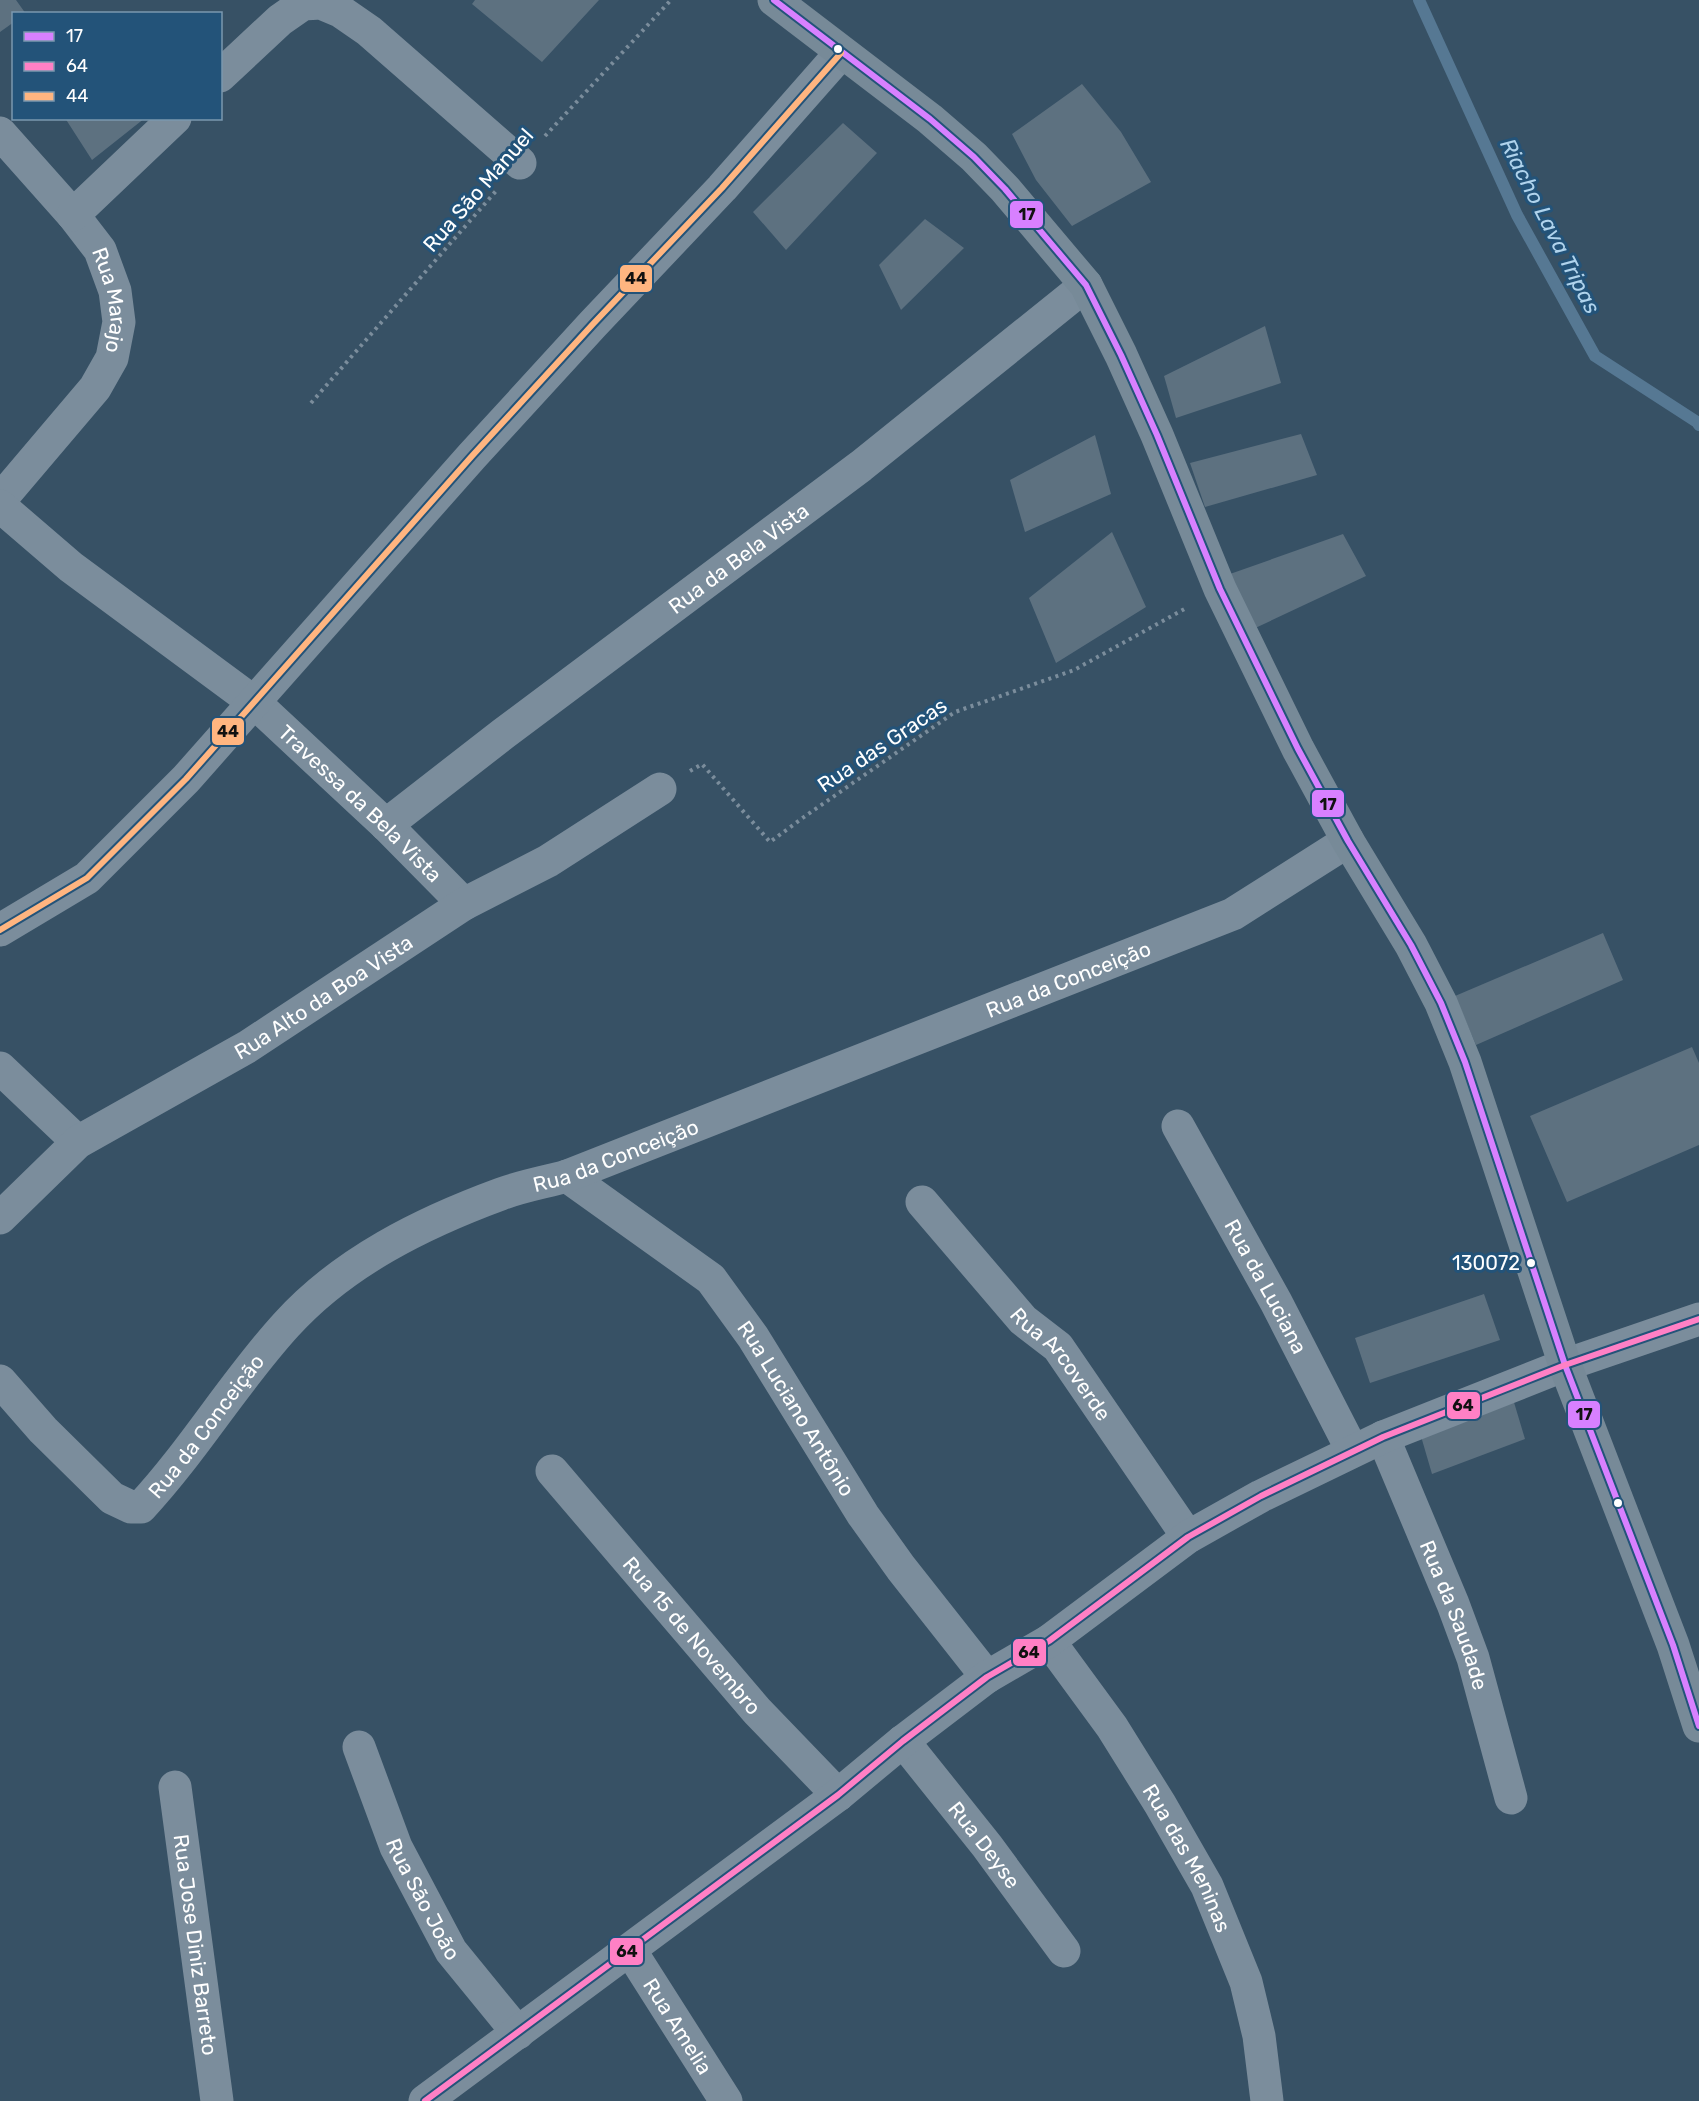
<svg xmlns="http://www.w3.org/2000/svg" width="1699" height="2101" font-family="Rubik,sans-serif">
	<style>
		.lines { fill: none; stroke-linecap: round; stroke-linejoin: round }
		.stream { stroke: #567893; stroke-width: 12 }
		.building { fill: #5d7180 }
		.path { stroke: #7b8d9c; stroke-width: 4; stroke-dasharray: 3 4.5; stroke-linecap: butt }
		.street { stroke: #7b8d9c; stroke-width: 33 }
		.secondary { stroke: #778a98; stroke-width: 33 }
		.bus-1-casing { stroke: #235379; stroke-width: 10 }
		.bus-2-casing { stroke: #235379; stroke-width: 10 }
		.bus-3-casing { stroke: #235379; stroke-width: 10 }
		.bus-1 { stroke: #d880ff; stroke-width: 6 }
		.bus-2 { stroke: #ff80c5; stroke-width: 6 }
		.bus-3 { stroke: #ffb580; stroke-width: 6 }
		.bus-dot { fill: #fff; stroke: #235379; stroke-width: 2 }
		.labels { text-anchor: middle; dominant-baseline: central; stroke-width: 6; stroke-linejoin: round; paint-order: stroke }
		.bus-label { font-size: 20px; fill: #fff; stroke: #235379; text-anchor: end }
		.street-label { font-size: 21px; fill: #fff; stroke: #235379 }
		.water-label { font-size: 22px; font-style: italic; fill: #b0d3ec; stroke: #235379 }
		.line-badge { stroke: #235379; stroke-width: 2 }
		.pale-badge-label { font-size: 16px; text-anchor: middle; font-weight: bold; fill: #111 }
	</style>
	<rect width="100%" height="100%" fill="#375165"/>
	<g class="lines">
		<!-- stream -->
		<path class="stream" d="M1419,0L1517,215L1595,356L1697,422L1699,425"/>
	</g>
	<!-- building -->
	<path class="building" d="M0,0H16L26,14H14V22L0,32Z
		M475,0H599L542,62L472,4Z
		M1082,84L1121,132L1151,182L1072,226L1036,180L1012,134Z
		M65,118H145L92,160Z
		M843,123L877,153L786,250L753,212Z
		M925,219L964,248L901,310L879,265Z
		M1265,326L1281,383L1176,418L1164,376Z
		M1301,434L1317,475L1205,507L1190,463Z
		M1095,435L1111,494L1025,532L1010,480Z
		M1112,532L1146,607L1056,663L1029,598Z
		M1343,534L1366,576L1251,630L1230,574Z
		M1603,933L1623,980L1476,1045L1455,996Z
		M1692,1047L1699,1063V1145L1567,1202L1530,1116Z
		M1484,1294L1500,1340L1370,1383L1355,1338Z
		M1513,1399L1525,1439L1432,1474L1418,1426Z"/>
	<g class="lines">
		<!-- path -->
		<path class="path" d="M545,136L671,0
			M311,403L496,191
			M690,771L702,764L770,842L804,817L955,712L1074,670L1188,607"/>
		<!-- street -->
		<g class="street">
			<path d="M220,76L280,20L303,4L321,3L340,11L369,31L520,163"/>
			<path id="s1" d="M0,133L73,215L100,250L115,291L119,322L112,358L95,388L0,500"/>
			<path d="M73,215L175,118"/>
			<path id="s2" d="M0,506L71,567L255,703L386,825L464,904"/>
			<path id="s3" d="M386,825L503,734L861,466L1086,285"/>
			<path d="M0,930L87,878L186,779L472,456L593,324L722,188L841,53"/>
			<path d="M0,1068L78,1142"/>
			<path id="s4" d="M1178,1126L1276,1302L1352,1450"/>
			<path id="s5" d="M567,1176L711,1279L753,1337L863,1515L901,1568L987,1677"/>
			<path id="s6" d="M922,1202L1023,1320L1058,1347L1188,1537"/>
			<path id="s7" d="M0,1218L78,1142L247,1047L464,904L548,861L660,789"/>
			<path id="s8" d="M0,1381L43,1430L112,1498L131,1507H141C194,1450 234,1382 286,1325C343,1262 422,1223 501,1194C522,1186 546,1182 567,1176L1233,914L1348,841"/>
			<path id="s9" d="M1383,1437L1453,1604L1473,1658L1511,1798"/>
			<path id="s10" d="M552,1471L757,1711L838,1795"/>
			<path id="s11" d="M1049,1641L1112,1727L1160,1804L1207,1886L1246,1982L1259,2036L1267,2101"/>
			<path id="s12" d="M903,1741L987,1846L1064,1951"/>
			<path id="s13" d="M359,1747L396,1847L451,1951L518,2033"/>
			<path id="s14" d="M175,1787L217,2101"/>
			<path id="s15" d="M630,1950L726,2101"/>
			<path d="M425,2101L838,1795L903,1741L987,1677L1049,1641L1188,1537L1261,1496L1383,1437L1565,1365L1699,1319"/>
		</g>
		<!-- secondary -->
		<path class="secondary" d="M774,0L930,119L974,157L1005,189L1086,285L1121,355L1157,435L1220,589L1298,749L1348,841L1411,945L1441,1003L1465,1062L1565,1365L1673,1645L1699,1726"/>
		<defs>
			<path id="bus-1" d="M774,0L930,119L974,157L1005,189L1086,285L1121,355L1157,435L1220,589L1298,749L1348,841L1411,945L1441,1003L1465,1062L1565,1365L1673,1645L1699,1726"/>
			<path id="bus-2" d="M425,2101L838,1795L903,1741L987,1677L1049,1641L1188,1537L1261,1496L1383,1437L1565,1365L1699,1319"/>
			<path id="bus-3" d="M0,930L87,878L186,779L472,456L593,324L722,188L841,53"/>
		</defs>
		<!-- bus-1 casing -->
		<use href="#bus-1" class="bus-1-casing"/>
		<!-- bus-2 casing -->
		<use href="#bus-2" class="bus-2-casing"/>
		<!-- bus-3 casing -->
		<use href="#bus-3" class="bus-3-casing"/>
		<!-- bus-1 -->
		<use href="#bus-1" class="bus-1"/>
		<!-- bus-2 -->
		<use href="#bus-2" class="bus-2"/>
		<!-- bus-3 -->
		<use href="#bus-3" class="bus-3"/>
	</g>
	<!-- markers -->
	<g class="bus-dot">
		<circle cx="838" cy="49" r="5"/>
		<circle cx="1531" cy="1263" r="5"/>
		<circle cx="1618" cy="1503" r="5"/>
	</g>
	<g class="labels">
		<!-- bus labels -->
		<g class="bus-label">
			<text x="1520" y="1263">130072</text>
		</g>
		<!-- street labels -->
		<g class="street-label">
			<text transform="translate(478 190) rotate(-49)">Rua São Manuel</text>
			<text stroke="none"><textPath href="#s1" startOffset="206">Rua Marajo</textPath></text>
			<text stroke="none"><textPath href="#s3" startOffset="442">Rua da Bela Vista</textPath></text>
			<text transform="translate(882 745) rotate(-34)">Rua das Gracas</text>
			<text stroke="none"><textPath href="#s2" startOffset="468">Travessa da Bela Vista</textPath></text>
			<text stroke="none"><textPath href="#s8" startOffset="1287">Rua da Conceição</textPath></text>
			<text stroke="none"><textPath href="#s7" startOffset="394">Rua Alto da Boa Vista</textPath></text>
			<text stroke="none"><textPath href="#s8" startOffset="801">Rua da Conceição</textPath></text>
			<text stroke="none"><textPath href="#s4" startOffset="183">Rua da Luciana</textPath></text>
			<text stroke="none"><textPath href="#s6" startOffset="214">Rua Arcoverde</textPath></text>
			<text stroke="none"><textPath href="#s5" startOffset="332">Rua Luciano Antônio</textPath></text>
			<text stroke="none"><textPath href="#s8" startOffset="297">Rua da Conceição</textPath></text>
			<text stroke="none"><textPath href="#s9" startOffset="192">Rua da Saudade</textPath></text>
			<text stroke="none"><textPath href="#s10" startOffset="216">Rua 15 de Novembro</textPath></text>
			<text stroke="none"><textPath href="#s12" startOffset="132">Rua Deyse</textPath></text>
			<text stroke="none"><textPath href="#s11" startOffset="258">Rua das Meninas</textPath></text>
			<text stroke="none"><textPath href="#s13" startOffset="165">Rua São João</textPath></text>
			<text stroke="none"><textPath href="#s14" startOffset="159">Rua Jose Diniz Barreto</textPath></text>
			<text stroke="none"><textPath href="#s15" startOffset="90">Rua Amelia</textPath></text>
		</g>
		<!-- water labels -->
		<g class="water-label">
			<text transform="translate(1550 226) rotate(63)">Riacho Lava Tripas</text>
		</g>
	</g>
	<g class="line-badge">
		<rect x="1009" y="200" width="35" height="29" rx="6" fill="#d880ff"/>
		<rect x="619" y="264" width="34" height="29" rx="6" fill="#ffb580"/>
		<rect x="211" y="717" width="34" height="29" rx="6" fill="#ffb580"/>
		<rect x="1311" y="789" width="34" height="29" rx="6" fill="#d880ff"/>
		<rect x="1446" y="1391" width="35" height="29" rx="6" fill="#ff80c5"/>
		<rect x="1567" y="1400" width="34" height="29" rx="6" fill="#d880ff"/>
		<rect x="1012" y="1638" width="35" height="29" rx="6" fill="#ff80c5"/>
		<rect x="609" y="1937" width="35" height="29" rx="6" fill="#ff80c5"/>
	</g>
	<g class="pale-badge-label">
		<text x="1027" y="220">17</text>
		<text x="636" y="284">44</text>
		<text x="228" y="737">44</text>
		<text x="1328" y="810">17</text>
		<text x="1463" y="1411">64</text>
		<text x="1584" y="1420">17</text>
		<text x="1029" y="1658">64</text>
		<text x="627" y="1957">64</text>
	</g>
	<!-- legend -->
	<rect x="12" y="12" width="210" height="108" fill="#235379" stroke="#7b98af" stroke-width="1.5"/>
	<rect x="24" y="32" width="30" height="9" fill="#d880ff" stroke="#7b98af" stroke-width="1.5"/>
	<text x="66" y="42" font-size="18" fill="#ffffff">17</text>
	<rect x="24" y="62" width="30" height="9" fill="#ff80c5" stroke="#7b98af" stroke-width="1.5"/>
	<text x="66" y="72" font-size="18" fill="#ffffff">64</text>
	<rect x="24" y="92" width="30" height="9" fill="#ffb580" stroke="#7b98af" stroke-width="1.5"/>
	<text x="66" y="102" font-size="18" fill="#ffffff">44</text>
</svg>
